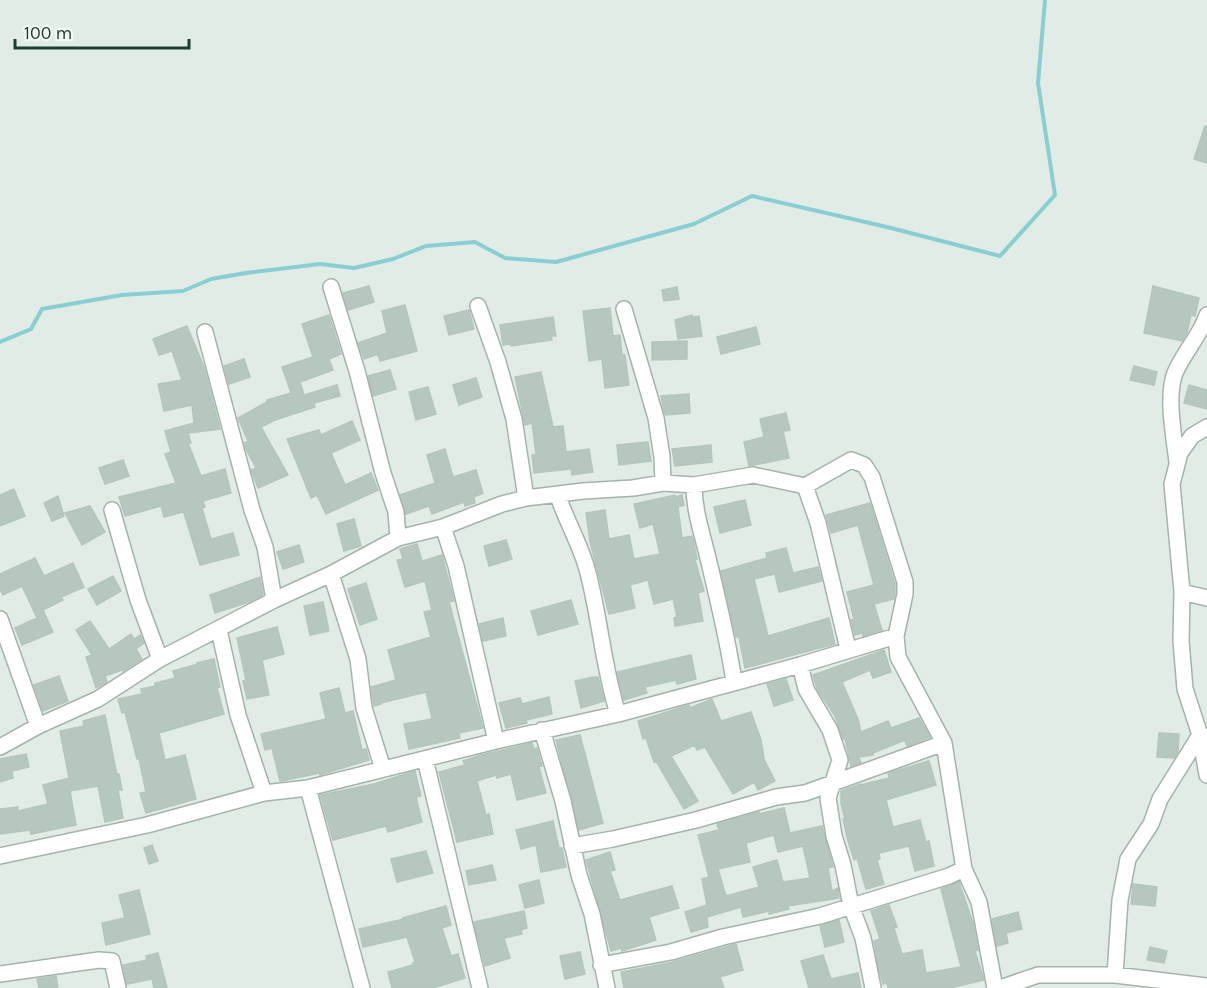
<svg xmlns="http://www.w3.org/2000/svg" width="1207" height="988" font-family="Karla,sans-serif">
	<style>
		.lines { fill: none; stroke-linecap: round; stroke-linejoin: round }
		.stream { stroke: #88ced2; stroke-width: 4 }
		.building { fill: #b6c7bf; stroke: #b4c6bc; stroke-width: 1.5; fill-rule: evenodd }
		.minor-casing { stroke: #a4b4ac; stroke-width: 18 }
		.minor { stroke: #fff; stroke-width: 15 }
	</style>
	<rect width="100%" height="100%" fill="#e1ece6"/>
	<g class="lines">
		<!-- stream -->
		<path class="stream" d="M0,342L31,329L42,309L122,295L183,291L211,279L246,273L320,264L354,268L393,259L426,246L475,242L505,258L556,262L694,224L752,196L887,227L1000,256L1055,195L1038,83L1045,0"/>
	</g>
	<!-- building -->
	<path class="building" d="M1205,126H1207V163L1194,159Z
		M369,286L374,302L348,310L343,293Z
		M1153,286L1199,298L1195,316L1191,315L1187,333L1182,341L1144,333Z
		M677,287L679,299L664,301L662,290Z
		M405,305L417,351L380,361L378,354L364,359L358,343L387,333L382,311Z
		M610,308L613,336L620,335L622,355H625L629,385L605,388L602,359L589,361L583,311Z
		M469,310L474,329L449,335L444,316Z
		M329,315L341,354L329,359L333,370L300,382L304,395L337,385L340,396L314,403L315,407L275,420L261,427L288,475L258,488L251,470L256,468L247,451L244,443L248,441L238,418L267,402V400L291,393L282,367L313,357L302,324Z
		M692,315V317L699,316L702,336L678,339L675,320Z
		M553,317L556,336H551L552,340L511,346L510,344L503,345L500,325Z
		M187,326L204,367L220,429L188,433L191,443H188L201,476L225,469L231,493L203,501L205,507L202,508L211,539L233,533L239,555L200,565L184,513L183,512L164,517L161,506L125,516L119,497L176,483L165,454L171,452L165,431L194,423L192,405L164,411L158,384L182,380L172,351L159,355L153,339Z
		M756,327L760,344L721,354L717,337Z
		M687,341V359L652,360V342Z
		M244,359L250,377L229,384L224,366Z
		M1134,366L1157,372L1154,385L1130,380Z
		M390,370L396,389L373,396L368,376Z
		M541,372L553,427L563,426L566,452L589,449L593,472L572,475L571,469L534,473L532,455H536L532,423L525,425L515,377Z
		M476,378L482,397L459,405L453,385Z
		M1189,385L1207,390V409L1184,403Z
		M428,387L436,414L416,420L409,392Z
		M689,394L690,413L665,415L661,396Z
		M786,413L790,430L783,431L789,458L749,466L744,442L764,437L760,419Z
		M352,421L360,440L331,453L345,485L371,473L378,490L326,514L317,495L311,498L287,439L319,430L321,435Z
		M648,442L651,461L619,465L617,445Z
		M711,445L712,462L675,466L672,449Z
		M445,449L453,477L476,470L483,493L474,497L475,503L465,506L464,502L432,514L429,506L406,514L400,495L435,483L427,455Z
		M123,460L129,476L105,484L99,468Z
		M14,489L25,516L0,526V495Z
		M675,495L676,497L682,495L684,505L678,507L682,538L692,536L693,538L697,559L695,560L704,591L698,593L703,621L675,626L674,618L677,617L673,599L654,604L648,580L630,585L635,608L609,614L590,542L586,513L605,510L609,539L629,535L634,559L660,554L653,524L640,528L634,504Z
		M58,496L64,516L52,521L44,503Z
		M745,500L751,525L720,533L714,507Z
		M870,503L895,584V593L894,599L874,604L882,630L863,636L862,633L855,635L851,620L854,619L847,592L874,585L858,525L831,533L826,515Z
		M90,506L105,532L82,545L65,513Z
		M354,519L361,546L344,551L337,524Z
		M506,540L512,559L489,566L484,546Z
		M417,544L422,561L442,555L454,601L449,602L483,728L459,733L460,738L409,749L404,724L432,719L426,692L381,703V704L374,706L371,687L396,680L388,650L431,637L424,612L432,610L425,581L405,587L397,560L403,559L400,549Z
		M299,545L304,562L283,569L277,552Z
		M786,548L793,573L818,567L822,581L779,592L775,574L754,579L768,636L829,618L835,644L745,668L739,637H736L721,571L767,558L766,553Z
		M35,558L44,576L73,563L84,587L61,597L63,600L43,610L53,632L22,645L15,628L37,618L22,586L3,595L0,589V574Z
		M113,576L121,591L97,605L88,589Z
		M260,577L263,595L249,602L215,613L210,595Z
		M366,583L377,619L360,625L348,589Z
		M571,600L578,624L538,635L531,611Z
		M323,602L329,631L310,635L304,606Z
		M503,618L506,636L483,641L479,624Z
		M90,621L109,649L131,634L134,639L140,635L144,643L136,649L142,659L123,671L122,670L105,676L107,682L96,688L86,657L92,655L76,630Z
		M277,627L284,654L262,660L269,695L247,699L243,681L246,680L237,638Z
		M884,650L891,672L873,678L870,670L842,682L858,719L861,732L888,721L891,728L919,718L930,737L907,746L905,740L873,753V755L859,757L861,763L851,766L845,738L843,739L835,716L817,689L813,675Z
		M691,655L696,679L677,684L676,680L645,687L647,693L624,700L617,672Z
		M214,659L220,687L217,688L224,714L159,733L165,760L185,755L196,799L146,813L140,793L146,792L139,759H137L125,712L122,713L118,699L142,694L141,689L155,686V683L175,678L173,671L198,664L197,663Z
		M59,676L68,701L43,711L34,685Z
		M593,677H598L604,701L581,708L575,681Z
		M786,679L793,700L774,706L767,684Z
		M339,688L345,713L353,711L362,750L366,749L369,760L320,775V773L280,781L272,748L265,750L261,734L326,719L320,693Z
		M549,697L552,714L526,720L527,723L506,728L499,703L520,698L522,704Z
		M712,699L721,721L751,712L761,740L764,759L775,781L758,790L754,782L733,794L705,747L697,750L695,745L671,756L698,801L684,809L656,761L654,762L646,738L643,739L638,721L689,705L690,708Z
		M105,715L117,775L119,774L122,790H118L123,818L105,822L98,786L70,791L76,825L31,834L30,830L0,834V809L18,807V811L48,804L43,785L69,778L60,731L84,726L83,721Z
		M1159,733L1179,734L1178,752L1174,758L1157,757Z
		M580,735L603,823L579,830L556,740Z
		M532,743L534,749L537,748L542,766L539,767L546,793L517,800L511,774L497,778L496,775L477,781L486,815L489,814L493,834L457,842L439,772L465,765L463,761L481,755Z
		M26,754L29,767L12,771L13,778L0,782V759Z
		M929,761L936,785L886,800L893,827L920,820L926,842L929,841L934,866L915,871L909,846L879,853L880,859L877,860L884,884L866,889L857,858L854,860L848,841L843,819H845L841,804V791L860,784V785L889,778L888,773Z
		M415,771L421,796L416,797L422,822L388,832L386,826L333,840L320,795L374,784Z
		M784,808L790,833L822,826L833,867L828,868L832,891L838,888L839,898L788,906L789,909L769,914V911L743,917L741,907L707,917L708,927L691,932L685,912L707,905L702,879L709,877L698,835L719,830L717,824L759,812V814ZM774,835L778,852L803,846L810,878L783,882L777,860L753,867L759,887L726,896L718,869L750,862L746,843Z
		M553,821L559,848H562L566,867L541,872L536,845L521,849L516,830Z
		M152,845L158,861L149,864L144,848Z
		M426,851L433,873L397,882L391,859Z
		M610,852L615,870L610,871L620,900L672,886L679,908L649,917L656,940L622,951L621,948L611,951L586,860Z
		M492,865L496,880L469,885L466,871Z
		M539,880L544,903L525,908L519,885Z
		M959,882L973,923L978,950L975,951L984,980L950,988H888L887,983L883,984L879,970L874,941L880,939L871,911L889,905L897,927L894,928L902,954L922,950L926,973L961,967L941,889Z
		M1133,884L1157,887L1155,906L1131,904Z
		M139,890L150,934L106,945L102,923L125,918L119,895Z
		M446,906L451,925L442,928L451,956L458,954L465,978L433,988H392L388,972L413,965V963L415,962L407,937L363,947L359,929L404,919L403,918Z
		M524,911L527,928L521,930L522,934L504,938L510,958L485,966L474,922Z
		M1018,912L1022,929L1006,933L1008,943L997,946L992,919Z
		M839,920L844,942L825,947L820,926Z
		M736,944L743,970L720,977L724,988H624L621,972L673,962Z
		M1150,947L1167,951L1164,963L1147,960Z
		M580,952L585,974L565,979L560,956Z
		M158,953L167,988H154L152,979L127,984L123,965L147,960L146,956Z
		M823,955L831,979L858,973L861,988H809L801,961Z
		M56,976L58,988H39L37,979Z"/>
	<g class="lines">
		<defs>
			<path id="minor" d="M331,287L357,371L383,473L396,512L398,538
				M478,306L498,362L514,419L526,498
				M624,309L656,418L662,457L663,483
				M205,332L252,510L265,547L274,600
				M1177,462C1174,437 1166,396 1175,373C1184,352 1200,336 1207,315
				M694,485C694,509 701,530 707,554C717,596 728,639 734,682
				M805,486L818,523L848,649
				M558,496C566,520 580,544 587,569C600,617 603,667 618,714
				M112,510L138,600L160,659
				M443,527L456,566L496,741
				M331,574L358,659L364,708L383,769
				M1182,592L1207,598
				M0,619L38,726
				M219,630L238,715L264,793
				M800,665L806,689L830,730L840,760L828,798L834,836L843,865L851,906L863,938L873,988
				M542,730L563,801L579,875L592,914L607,988
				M1204,736L1200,735L1207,775
				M0,747L38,726L98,699L160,659L274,600L331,574L398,538L443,527L502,504L526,498L583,491L633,488L663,483L694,485L753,475L805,486L851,460L864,465L872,477L905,582V594L896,636L898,657L944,743L964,869L979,902L995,988
				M425,759L480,988
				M308,788L362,988
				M572,846L613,839L696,820L776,797L805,793L944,743
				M0,856L147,825L264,793L308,788L496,741L618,714L800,665L896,636
				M601,965L671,952L723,937L820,916L949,876L964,869
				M0,974L99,960L112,961L118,988
				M1115,975L1120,900L1128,859L1151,824L1160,799L1200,735L1185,689L1181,641L1182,592L1172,484L1180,453L1192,436L1207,427
				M1000,988L1038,975H1115L1207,986"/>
		</defs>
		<!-- minor casing -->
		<use href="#minor" class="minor-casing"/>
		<!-- minor -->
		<use href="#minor" class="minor"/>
	</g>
	<!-- scale -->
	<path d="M15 39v9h174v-9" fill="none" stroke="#213d32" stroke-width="3"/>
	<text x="24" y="39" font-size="18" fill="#213d32" stroke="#f2f8f4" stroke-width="4.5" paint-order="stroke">100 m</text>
</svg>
